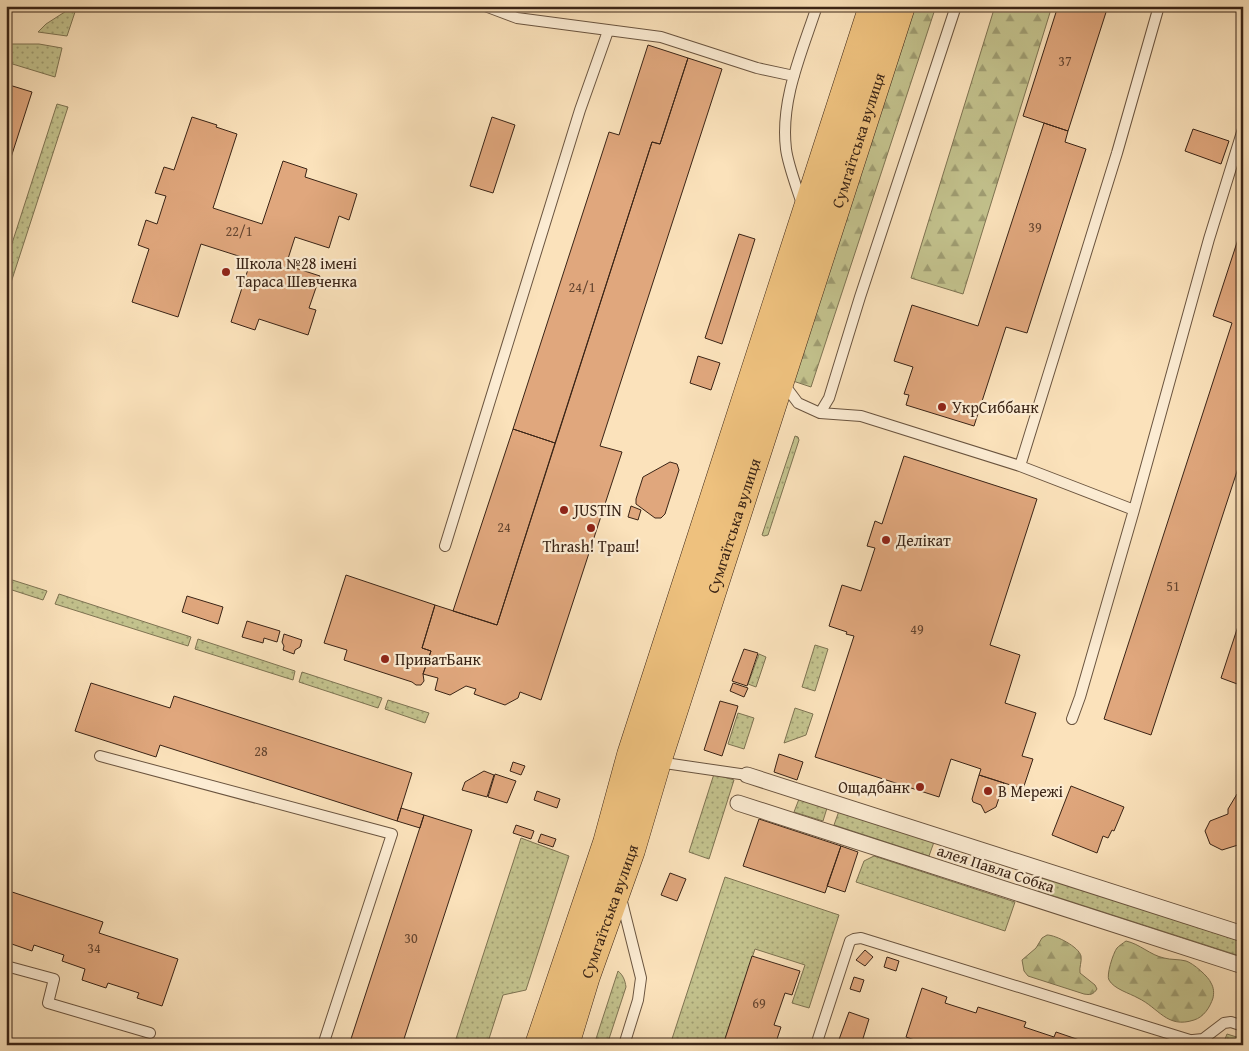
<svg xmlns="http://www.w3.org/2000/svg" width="1249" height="1051" font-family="'Gentium Book Plus',serif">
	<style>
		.grass { fill: url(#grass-dots); stroke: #7e7352 }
		.forest { fill: url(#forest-firs); stroke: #7e7352 }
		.building { fill: #e0a77d; stroke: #3a2416 }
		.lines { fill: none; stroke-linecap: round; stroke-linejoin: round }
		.service-casing { stroke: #6a543f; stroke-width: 12 }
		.pedestrian-casing { stroke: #6a543f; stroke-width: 17 }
		.primary-casing { stroke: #3a2416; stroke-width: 29 }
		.service { stroke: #fcecd3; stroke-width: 10 }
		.pedestrian { stroke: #fcecd3; stroke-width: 15 }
		.primary { stroke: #eec17e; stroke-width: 28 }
		.poi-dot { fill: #8f2418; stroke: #fcecd3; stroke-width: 2 }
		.labels { text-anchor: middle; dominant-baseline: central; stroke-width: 4.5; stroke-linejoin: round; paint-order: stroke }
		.number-label { font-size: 14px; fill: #644530 }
		.street-label { font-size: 16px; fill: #3a2416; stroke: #fcecd3 }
		.poi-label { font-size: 16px; fill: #3a2416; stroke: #fcecd3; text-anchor: start }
	</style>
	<defs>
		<pattern id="grass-dots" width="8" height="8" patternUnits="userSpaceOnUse" patternTransform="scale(1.25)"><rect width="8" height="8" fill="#c3c28d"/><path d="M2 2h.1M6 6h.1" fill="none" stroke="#9f9d72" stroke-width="1.8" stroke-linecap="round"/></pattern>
		<pattern id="forest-firs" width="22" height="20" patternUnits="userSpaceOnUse" patternTransform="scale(1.25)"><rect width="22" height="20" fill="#c3c28d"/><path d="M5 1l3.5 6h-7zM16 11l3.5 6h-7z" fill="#9f9d72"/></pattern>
	</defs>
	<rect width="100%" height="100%" fill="#fbe2bb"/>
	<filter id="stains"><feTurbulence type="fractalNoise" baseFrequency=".004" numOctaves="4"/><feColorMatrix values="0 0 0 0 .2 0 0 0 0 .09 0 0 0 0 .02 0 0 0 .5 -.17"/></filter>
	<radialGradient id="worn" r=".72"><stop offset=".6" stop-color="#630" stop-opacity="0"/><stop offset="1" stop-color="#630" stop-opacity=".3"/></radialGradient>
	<!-- grass -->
	<path class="grass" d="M74,6H77L67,36L38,32L46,24Z
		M6,44H39L62,48L55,77L6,62Z
		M57,104L68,107L6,298V262Z
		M795,436L798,437L799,440L768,535L764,536L762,535Z
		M6,578L47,591L43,600L6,588Z
		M59,594L191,637L188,646L55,604Z
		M198,639L295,671L293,680L195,649Z
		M815,645L828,649L815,691L802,687Z
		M759,654L766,657L756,687L748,684Z
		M302,672L382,698L378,708L299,682Z
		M388,700L429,713L425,723L385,709Z
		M795,708L813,714L806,735L784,743Z
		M738,713L754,718L744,749L728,744Z
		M714,774L734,780L709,859L689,852Z
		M799,799L827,808L823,821L794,812Z
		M839,811L934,842L929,856L834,825Z
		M521,838L569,856L526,990L503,995L487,1045H454Z
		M874,856L1015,902L1005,931L856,882L864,861Z
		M725,877L839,915L809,1008L792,1003L805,965L755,949L723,1045H670Z
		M1043,877L1243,942V957L1038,891Z
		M618,971C623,975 625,980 626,987L607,1045H594Z
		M1227,1034L1243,1039V1045L1223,1044Z"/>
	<!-- forest -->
	<path class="forest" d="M913,6H936L811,387L790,380Z
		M995,6H1052L963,294L911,278Z
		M1047,935C1056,935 1079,947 1081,956C1082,962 1079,967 1080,973L1095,985L1097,989C1093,995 1090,995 1084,994L1028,976L1024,971L1022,960L1036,948L1042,938Z
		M1126,941C1140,944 1150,955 1164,958C1171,960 1179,959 1186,961C1193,963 1209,977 1211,983C1214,988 1214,993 1213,998C1210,1007 1204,1017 1194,1020C1167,1029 1159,1008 1138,998C1129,993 1114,989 1109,980C1106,976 1113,953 1117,948C1119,946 1123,943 1126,941Z"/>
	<!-- building -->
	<path class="building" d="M1058,6H1108L1068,131L1023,116Z
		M648,45L688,58L660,144L652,142L555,443L513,429L609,132L619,135Z
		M688,58L722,69L600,446L622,452L541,700L520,692L518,698L505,705L474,694L476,689L466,686L450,695L435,690L438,678L423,674L431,651L422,648L435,605L497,625L652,142L660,144Z
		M6,84L32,92L6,173Z
		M192,117L217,125L216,127L237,134L213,208L262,224L283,161L307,169L305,177L357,194L349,220L339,216L329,248L295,237L286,265L320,276L309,308L316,310L308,335L259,319L255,330L231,322L251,260L201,244L178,317L132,302L149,249L138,245L146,220L157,224L166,196L155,193L164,167L174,170Z
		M492,117L515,125L493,193L470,186Z
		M1044,123L1068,131L1065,142L1086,149L1027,333L1006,327L974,426L906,405L909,395L904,394L913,367L894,361L912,305L978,326Z
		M1193,129L1229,141L1221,164L1185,151Z
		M1243,224V453L1151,735L1104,719L1232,323L1213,316Z
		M739,234L755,239L722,344L705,338Z
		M698,356L720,363L711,390L690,383Z
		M513,429L555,443L497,625L453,611Z
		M904,456L1037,499L990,645L1020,655L1005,703L1036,713L1022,756L1033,759L1023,789L979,775L981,769L951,759L939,797L815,757L854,636L846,634L847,632L829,626L842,585L861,591L875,548L867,546L875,521L882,524Z
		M670,462L677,464L679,470L665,514L661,518H655L636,504V499L643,477Z
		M631,506L641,510L638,520L628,517Z
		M346,575L435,605L422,648L431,651L423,674L424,681L421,685H416L412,682L344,660L347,650L324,643Z
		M187,596L223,607L218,624L182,612Z
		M1242,614L1243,675L1240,685L1221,678Z
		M247,621L280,631L277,642L264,638L263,643L242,637Z
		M284,634L302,640L300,647L295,650L294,654L283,650L284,646L282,642Z
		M744,649L758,653L747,686L732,681Z
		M91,683L170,708L174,696L412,773L397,821L160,745L156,757L75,731Z
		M733,683L748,688L744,697L730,691Z
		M720,701L738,706L722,756L704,750Z
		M779,754L803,762L797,780L774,772Z
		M513,762L525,766L521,775L510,771Z
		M484,771L494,775L487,797L462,790L465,782Z
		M495,774L516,781L507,803L488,797Z
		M979,775L1004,783L996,807L985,813L981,805L973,802L972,799Z
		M1071,786L1124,807L1114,831L1112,830L1108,838L1103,836L1097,853L1052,835Z
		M537,791L560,799L557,808L534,800Z
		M1243,791V848L1238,845L1222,850L1210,844L1205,831L1210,821L1228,814V809L1237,794Z
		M401,808L424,815L420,828L397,821Z
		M424,815L472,830L402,1045H349Z
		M759,819L841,846L825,893L743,866Z
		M516,825L534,831L531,839L513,833Z
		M541,834L556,839L553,847L538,842Z
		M841,846L858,852L845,892L827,886Z
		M670,873L686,879L677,901L661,895Z
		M6,890L103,922L99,933L178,959L162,1006L137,998L139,993L108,983L106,988L82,980L85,969L62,961L64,955L34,945L32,951L6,942Z
		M865,950L873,957L865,966L856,960Z
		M752,956L800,971L792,995L785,993L774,1025L781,1027L775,1045H723Z
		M887,957L899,961L896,971L884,967Z
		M854,977L864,980L860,992L850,989Z
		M922,988L947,997L945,1003L976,1013L978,1007L1026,1022L1024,1027L1054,1037L1056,1032L1094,1045H929L906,1037Z
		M849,1012L869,1019L861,1045H837Z"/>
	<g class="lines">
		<defs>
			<path id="service" d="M485,6L517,18L661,37L757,68L794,76
				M802,204C797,188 788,165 786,149C780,100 802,52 817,6
				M783,383L798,403L820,413L861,416L1020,466L1134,510L1209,239L1243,129
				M820,413L829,398L860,297L956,6
				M1020,466L1117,153L1159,6
				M445,546L580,110L608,31
				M1072,719L1080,697L1134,510
				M100,756L392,834L323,1045
				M658,762L747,775
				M621,898L641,978L638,1000L624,1045
				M6,966L54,979L48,1003L150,1033
				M1193,1040L1203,1039L1224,1023L1231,1022L1243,1026
				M816,1045L850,941L854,939L861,938L1206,1045"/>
			<path id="pedestrian" d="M747,775L1243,934
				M738,803L1243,966"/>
			<g id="primary">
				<path d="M539,1045L607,843L631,755L873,6"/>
				<path id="s1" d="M565,1045L586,976L631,850L657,762L901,6"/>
			</g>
		</defs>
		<!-- service casing -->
		<use href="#service" class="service-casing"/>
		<!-- pedestrian casing -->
		<use href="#pedestrian" class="pedestrian-casing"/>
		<!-- primary casing -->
		<use href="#primary" class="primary-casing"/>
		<!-- service -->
		<use href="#service" class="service"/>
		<!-- pedestrian -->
		<use href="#pedestrian" class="pedestrian"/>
		<!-- primary -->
		<use href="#primary" class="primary"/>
	</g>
	<!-- markers -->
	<g class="poi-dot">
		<circle cx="226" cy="272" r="5"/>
		<circle cx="942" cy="407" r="5"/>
		<circle cx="564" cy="510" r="5"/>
		<circle cx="591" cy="528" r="5"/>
		<circle cx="886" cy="540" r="5"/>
		<circle cx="385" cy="659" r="5"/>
		<circle cx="920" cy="787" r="5"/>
		<circle cx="988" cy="791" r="5"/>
	</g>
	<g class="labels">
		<!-- number labels -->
		<g class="number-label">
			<text x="1065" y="61">37</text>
			<text x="1035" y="227">39</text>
			<text x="239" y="231">22/1</text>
			<text x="582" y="287">24/1</text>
			<text x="504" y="527">24</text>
			<text x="1173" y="586">51</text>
			<text x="917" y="629">49</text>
			<text x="261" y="751">28</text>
			<text x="411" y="938">30</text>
			<text x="94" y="948">34</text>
			<text x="759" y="1003">69</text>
		</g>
		<!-- street labels -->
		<g class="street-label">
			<text stroke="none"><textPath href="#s1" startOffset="951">Сумгаїтська вулиця</textPath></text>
			<text stroke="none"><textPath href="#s1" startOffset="546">Сумгаїтська вулиця</textPath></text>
			<text transform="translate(996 868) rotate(18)">алея Павла Собка</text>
			<text stroke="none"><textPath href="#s1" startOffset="141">Сумгаїтська вулиця</textPath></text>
		</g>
		<!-- poi labels -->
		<g class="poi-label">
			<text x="236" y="263">Школа №28 імені<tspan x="236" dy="18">Тараса Шевченка</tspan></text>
			<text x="952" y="407">УкрСиббанк</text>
			<text x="574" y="510">JUSTIN</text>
			<text x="896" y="540">Делікат</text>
			<text x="591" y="546" text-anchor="middle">Thrash! Траш!</text>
			<text x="395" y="659">ПриватБанк</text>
			<text x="910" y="787" text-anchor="end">Ощадбанк</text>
			<text x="998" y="791">В Мережі</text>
		</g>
	</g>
	<!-- margin -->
	<rect width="1249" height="1051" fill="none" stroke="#fbe2bb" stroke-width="25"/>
	<rect x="8" y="8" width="1234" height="1036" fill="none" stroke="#3a2416" stroke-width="2.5"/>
	<rect x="12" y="12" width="1224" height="1026" fill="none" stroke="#3a2416"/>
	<rect width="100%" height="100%" filter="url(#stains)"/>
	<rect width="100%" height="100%" fill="url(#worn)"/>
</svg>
